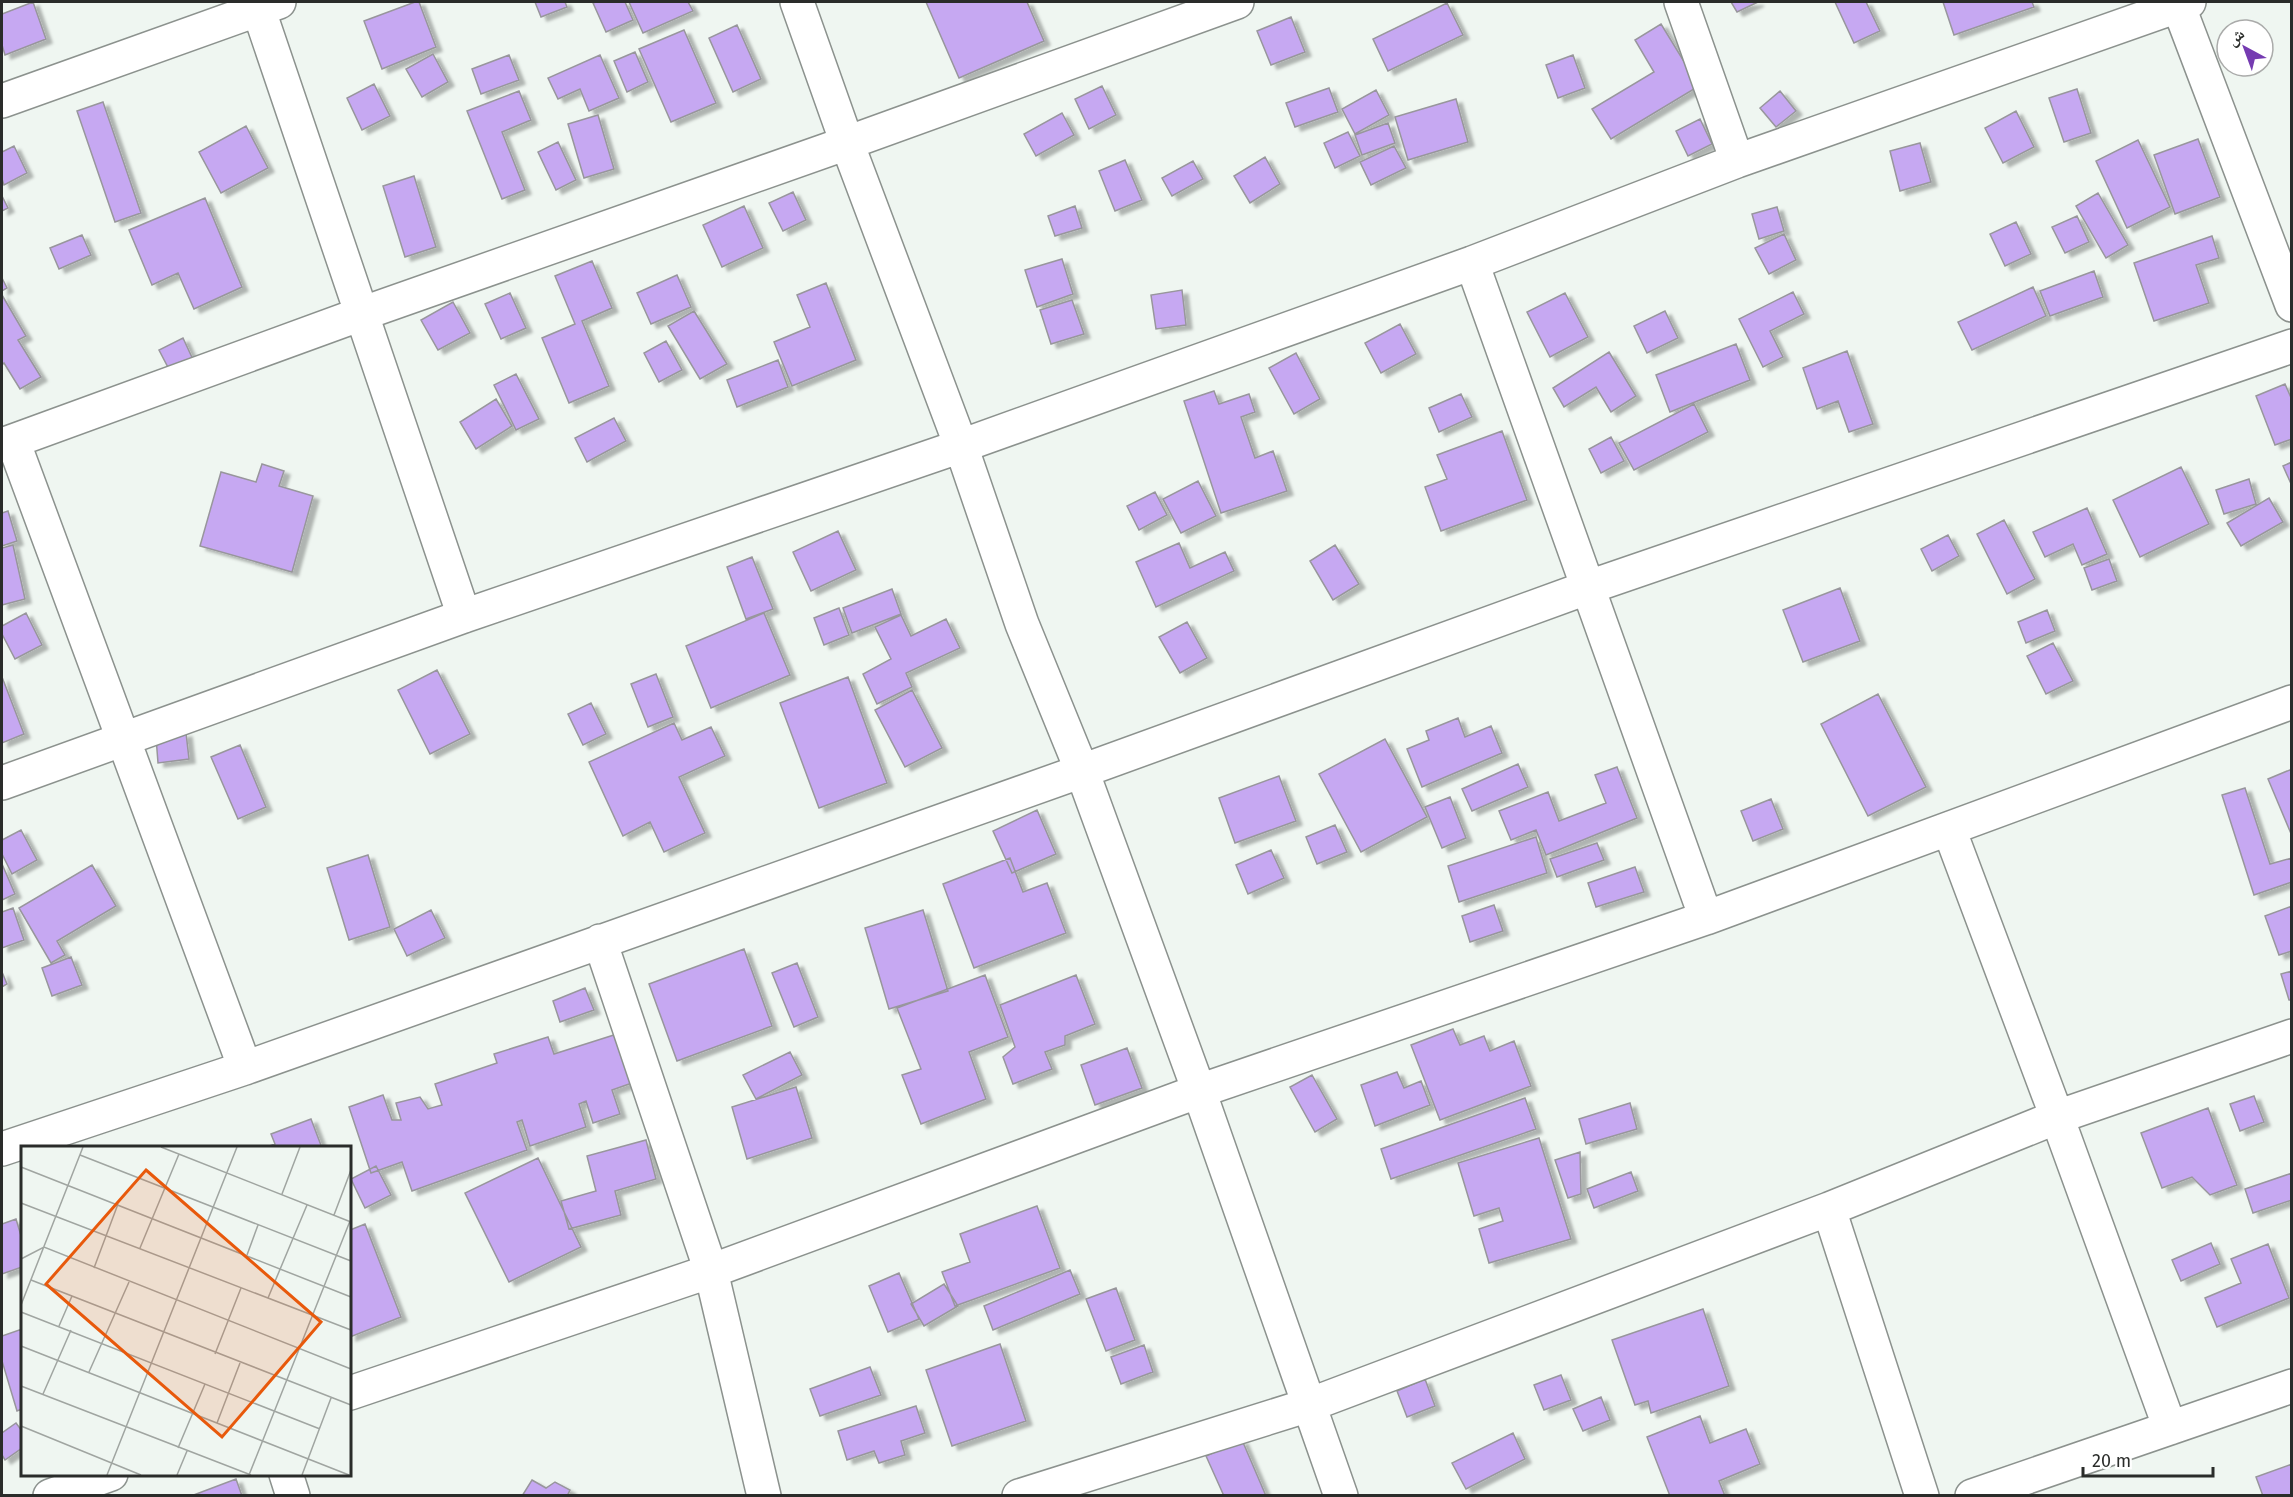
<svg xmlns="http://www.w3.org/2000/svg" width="2293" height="1497" font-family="'Fira Sans','Noto Naskh Arabic',sans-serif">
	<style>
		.building { fill: #c6a8f2; stroke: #98969c; stroke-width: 1.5; filter: url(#shadow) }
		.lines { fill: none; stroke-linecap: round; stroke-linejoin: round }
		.minor-casing { stroke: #8c928e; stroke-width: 36 }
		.minor { stroke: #fff; stroke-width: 33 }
		.inset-road { fill: none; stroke: #a0a5a1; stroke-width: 1.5 }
		.view { fill: #e8590c; fill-opacity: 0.15; stroke: #e8590c; stroke-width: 3 }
		.inset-edge { fill: none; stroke: #2a2c2a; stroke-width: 3 }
	</style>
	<defs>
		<filter id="shadow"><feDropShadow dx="6" dy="4" stdDeviation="1.5" flood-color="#0004"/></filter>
	</defs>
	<rect width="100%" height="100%" fill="#eff6f1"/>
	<!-- building -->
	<path class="building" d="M33,2L46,39L5,55L2,45V14Z
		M415,2H419L436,47L382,69L364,21Z
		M535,2H565L567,7L541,17Z
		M596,2H625L633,20L606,32L593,3Z
		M629,2H688L693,11L643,33Z
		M926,2H1027L1044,41L959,78Z
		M1731,2H1758L1737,12Z
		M1835,2H1866L1880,31L1854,43Z
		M1943,2H2032L2034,7L1954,35Z
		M1447,3L1463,35L1388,71L1373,39Z
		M1291,17L1305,52L1271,65L1257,31Z
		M1661,24L1699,86L1611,139L1592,109L1654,72L1635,40Z
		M737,25L761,79L733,92L709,38Z
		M684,30L716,103L671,122L639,49Z
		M635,52L648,82L627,92L614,61Z
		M433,54L448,82L422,97L406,69Z
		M509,55L519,80L481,94L472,69Z
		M600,55L619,98L589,111L580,89L558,99L548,78Z
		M1573,55L1585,88L1558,98L1546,65Z
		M374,84L390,116L362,130L347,98Z
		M1102,86L1116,115L1089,129L1075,99Z
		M1329,88L1338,112L1295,127L1286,103Z
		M2077,89L2091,133L2064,142L2049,98Z
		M1376,90L1389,115L1355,134L1342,109Z
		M519,91L531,120L502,132L525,190L502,199L467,111Z
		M1780,91L1796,111L1776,127L1760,108Z
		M1456,99L1468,142L1408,160L1395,117Z
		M103,102L141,213L115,222L77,111Z
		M2016,111L2034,147L2003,163L1985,128Z
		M1062,113L1074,135L1036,156L1024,134Z
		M598,115L614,169L584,178L568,124Z
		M1700,119L1712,144L1688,156L1676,131Z
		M1388,123L1395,143L1362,155L1355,135Z
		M246,126L268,168L221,193L199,152Z
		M1348,132L1360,156L1335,168L1324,143Z
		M2198,139L2220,197L2175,214L2154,155Z
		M2138,140L2170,207L2127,228L2096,161Z
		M558,142L576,180L556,190L538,152Z
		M1920,143L1931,182L1900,191L1890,151Z
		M14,146L27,173L4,185L2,179V152Z
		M1394,146L1406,168L1371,185L1360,162Z
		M1265,157L1280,184L1250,203L1234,176Z
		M1125,160L1142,200L1115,211L1099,171Z
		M1193,161L1203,179L1172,196L1162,178Z
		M414,176L436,247L405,257L383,186Z
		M793,192L806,220L783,231L769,203Z
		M2098,193L2128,245L2106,258L2076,206Z
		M2,196L8,208L2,211Z
		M205,198L242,287L194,309L178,273L152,285L129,230Z
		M744,206L763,248L722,267L703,225Z
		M1075,206L1082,228L1055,236L1048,216Z
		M1777,207L1784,231L1759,239L1752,214Z
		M2077,216L2089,242L2065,253L2052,227Z
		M2016,222L2031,254L2005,266L1990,234Z
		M1784,234L1796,260L1769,274L1755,248Z
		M82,235L91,255L59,269L50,248Z
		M2212,236L2219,258L2196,265L2209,303L2154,321L2134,263Z
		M1062,259L1073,294L1037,307L1025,270Z
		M592,261L612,308L582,321L609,386L569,403L542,338L575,324L555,276Z
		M2094,271L2103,297L2050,316L2040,291Z
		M677,275L691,307L651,324L637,293Z
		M2,278L7,288L2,291Z
		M826,283L856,360L792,386L774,342L810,327L797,295Z
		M2033,287L2046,316L1972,350L1958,322Z
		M1182,290L1186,325L1156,329L1151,295Z
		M1793,292L1804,314L1770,331L1783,357L1763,367L1739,319Z
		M510,293L526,328L501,339L485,304Z
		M1565,293L1588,337L1550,357L1527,312Z
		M2,295L26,336L18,340L41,377L20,389L4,363L2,365Z
		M1072,300L1084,334L1051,344L1040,310Z
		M453,302L470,333L438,350L421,320Z
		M694,311L727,364L700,379L668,326Z
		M1665,311L1678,338L1647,353L1634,326Z
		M1400,324L1416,354L1381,373L1365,343Z
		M183,338L195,364L172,375L159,350Z
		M666,341L682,370L659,382L644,353Z
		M1736,344L1750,380L1670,412L1656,375Z
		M1847,351L1873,424L1849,432L1838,401L1817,409L1803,368Z
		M1609,352L1636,396L1611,412L1596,387L1564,407L1553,388Z
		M1296,353L1320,399L1294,414L1269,368Z
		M778,360L788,387L737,407L727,380Z
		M516,374L539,419L516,430L494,385Z
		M2285,384L2292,400V439L2275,445L2256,396Z
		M1214,391L1219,404L1249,394L1255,412L1241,417L1255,458L1273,451L1287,491L1221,513L1184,401Z
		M1461,394L1472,417L1439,432L1429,408Z
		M496,399L512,426L476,449L460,422Z
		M1694,404L1708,432L1634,470L1619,443Z
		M614,418L626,441L587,462L575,438Z
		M1502,431L1527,500L1441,531L1425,487L1447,479L1437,455Z
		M1611,437L1624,461L1601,473L1589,449Z
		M2292,462V486L2283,466Z
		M262,464L284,471L279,486L313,496L292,572L200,546L221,472L256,482Z
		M2181,467L2209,524L2140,557L2113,500Z
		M2249,479L2256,504L2224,514L2216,490Z
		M1198,481L1216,516L1181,533L1163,499Z
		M1155,492L1167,515L1139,530L1127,506Z
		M2269,498L2283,522L2241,546L2227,523Z
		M2087,508L2107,554L2082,565L2073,544L2045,557L2033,532Z
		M8,511L17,541L2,546V513Z
		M2004,520L2035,579L2007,594L1977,534Z
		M838,531L856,570L811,591L793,552Z
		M1948,535L1959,556L1932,571L1921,549Z
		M1179,543L1190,568L1225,552L1234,571L1156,607L1136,562Z
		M13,545L25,599L2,605V548Z
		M1335,545L1359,584L1333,600L1310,561Z
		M752,557L773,609L746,619L727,567Z
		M2109,559L2117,581L2092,590L2084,568Z
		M1840,588L1860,641L1803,662L1783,610Z
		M892,589L901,614L852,633L843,608Z
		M839,608L849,635L824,645L814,618Z
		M2047,610L2055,631L2026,643L2018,622Z
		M26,613L42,645L15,659L2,634V626Z
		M764,613L790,675L711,708L686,646Z
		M901,615L911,636L946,619L960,648L906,673L912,687L877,704L863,674L891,659L875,627Z
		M1187,622L1207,658L1180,673L1159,637Z
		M2053,643L2073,681L2046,694L2027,656Z
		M437,670L470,734L430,754L398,690Z
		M656,674L673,717L648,727L631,684Z
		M2,677L24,734L2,743Z
		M848,677L887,783L819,808L780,703Z
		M912,690L942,748L905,767L875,710Z
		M1878,694L1926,787L1868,816L1821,724Z
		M591,703L606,734L583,745L568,714Z
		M1458,718L1465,737L1491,726L1502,753L1422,787L1407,749L1429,740L1426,731Z
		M674,723L682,740L711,727L725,756L679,777L705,833L664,852L650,822L623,836L589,762Z
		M186,733L189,759L158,763L156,737Z
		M1385,739L1427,817L1361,852L1319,774Z
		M240,745L266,807L238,819L211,757Z
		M1518,764L1528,787L1472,811L1462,789Z
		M1617,767L1637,818L1546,855L1536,830L1511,840L1499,811L1548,792L1559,821L1606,803L1595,775Z
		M2292,769V836L2268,779Z
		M1279,776L1296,821L1235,843L1219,798Z
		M2245,788L2270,864L2292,858V882L2254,895L2222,795Z
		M1450,797L1466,838L1442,848L1425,807Z
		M1771,799L1783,829L1753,841L1741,811Z
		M1037,810L1056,854L1012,873L993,831Z
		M1335,825L1347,852L1317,864L1306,837Z
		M21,830L37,860L12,874L2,854V840Z
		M1536,837L1547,873L1459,902L1448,866Z
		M1597,843L1604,860L1557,877L1550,859Z
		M1271,850L1284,878L1248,894L1236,865Z
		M368,855L390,927L349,940L327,868Z
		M1010,858L1023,892L1047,883L1066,933L974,968L943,884Z
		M2,864L15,894L2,900Z
		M92,865L116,906L57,941L65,955L51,963L19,908Z
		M1635,867L1644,892L1596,907L1588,883Z
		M1494,905L1503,931L1470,942L1462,916Z
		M2292,906V951L2279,955L2265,916Z
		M13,908L24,940L2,948V912Z
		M431,910L445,938L407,956L394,929Z
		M923,910L948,991L889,1009L865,928Z
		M744,949L772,1026L677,1061L649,984Z
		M71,957L82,985L52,996L42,968Z
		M797,963L818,1017L794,1027L772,973Z
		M2292,971V1000H2289L2281,974Z
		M2,972L7,984L2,987Z
		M985,975L1008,1037L969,1052L986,1099L921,1124L902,1075L921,1069L897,1008Z
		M1076,975L1095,1024L1065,1036V1045L1045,1052L1052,1069L1013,1084L1003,1057L1015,1047L1000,1005Z
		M585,988L594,1010L560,1022L553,1001Z
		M1453,1029L1460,1045L1484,1036L1490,1051L1514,1041L1531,1086L1440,1120L1411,1045Z
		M617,1034L632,1083L612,1090L620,1114L593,1123L586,1101L579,1104L586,1127L530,1146L522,1120L517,1122L527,1150L412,1191L402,1162L371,1173L349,1107L383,1095L392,1120H401L396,1103L420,1097L428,1109L442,1105L435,1084L497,1063L494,1054L548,1037L554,1054Z
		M1127,1048L1142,1088L1095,1105L1081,1065Z
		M790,1052L802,1075L756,1099L743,1075Z
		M1397,1072L1404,1088L1421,1081L1430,1105L1375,1126L1361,1085Z
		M1312,1075L1337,1119L1315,1132L1290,1087Z
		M796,1087L812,1138L747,1159L732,1107Z
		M2254,1096L2264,1122L2240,1131L2230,1104Z
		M1525,1098L1536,1129L1391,1179L1381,1149Z
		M1630,1103L1637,1129L1586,1144L1579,1119Z
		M2208,1108L2237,1185L2210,1195L2192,1177L2162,1188L2141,1133Z
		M311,1119L322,1148H264L275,1144L271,1134Z
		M1539,1138L1571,1239L1489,1263L1479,1229L1503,1221L1499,1208L1474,1216L1458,1163Z
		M646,1140L656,1179L615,1191L621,1215L569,1229L561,1201L596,1191L587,1156Z
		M1580,1152L1581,1194L1568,1198L1555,1160Z
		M538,1158L581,1247L509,1282L465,1193Z
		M376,1166L391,1195L365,1208L351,1179Z
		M1631,1172L1638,1191L1594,1208L1587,1189Z
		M2292,1173V1200L2253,1213L2245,1189Z
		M1037,1206L1060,1268L955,1306L942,1272L970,1262L960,1234Z
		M16,1219L22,1239V1267L2,1274V1224Z
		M365,1224L401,1317L350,1337V1230Z
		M2211,1243L2220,1264L2181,1281L2172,1260Z
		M2268,1244L2289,1298L2217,1327L2205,1298L2241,1283L2231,1259Z
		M1070,1270L1080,1294L993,1330L984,1306Z
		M899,1273L919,1319L888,1332L869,1286Z
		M944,1284L958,1306L924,1326L911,1304Z
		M1116,1288L1135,1340L1106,1351L1086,1299Z
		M1703,1309L1729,1386L1651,1413L1648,1401L1635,1405L1612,1340Z
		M22,1329V1409L17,1411L2,1361V1336Z
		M1000,1344L1026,1421L952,1446L926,1370Z
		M1144,1345L1153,1372L1121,1384L1111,1357Z
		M870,1367L881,1395L820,1416L810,1389Z
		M1561,1375L1571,1400L1544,1410L1534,1385Z
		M1425,1379L1435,1406L1407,1417L1397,1391Z
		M1601,1397L1610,1420L1583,1431L1573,1409Z
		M916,1406L925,1433L901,1441L905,1455L879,1463L874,1451L847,1460L838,1431Z
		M1700,1416L1710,1443L1746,1429L1760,1464L1719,1481L1725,1496H1670L1647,1437Z
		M16,1423L22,1431V1448L5,1460L2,1455V1433Z
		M1513,1433L1525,1459L1466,1489L1452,1463Z
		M1242,1440L1266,1496H1224L1206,1456Z
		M2292,1464V1496H2263L2256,1477Z
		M236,1479L242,1496H191Z
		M532,1480L546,1488L555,1482L570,1490L567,1496H522Z"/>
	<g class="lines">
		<defs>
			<path id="minor" d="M256,2L464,616
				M797,2L847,143L961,446L1022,624L1082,771L1199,1091L1341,1496
				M1681,2L1737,161
				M2177,2L2292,305
				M2,101L279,2
				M1472,263L1706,918
				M13,441L245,1068
				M2,445L361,314L847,143L1237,2
				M2,783L464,616L961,446L1472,263L1737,161L2189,2
				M1949,829L2057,1117L2170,1428
				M600,941L711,1271L764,1496
				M2,1149L245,1068L1082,771L1589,587L2292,346
				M1829,1209L1922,1496
				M350,1393L711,1271L1199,1091L1706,918L2292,702
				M286,1474L293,1496
				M50,1496L111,1474
				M1019,1496L1309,1405L1829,1209L2057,1117L2292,1036
				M1972,1496L2292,1386"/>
		</defs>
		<!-- minor casing -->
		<use href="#minor" class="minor-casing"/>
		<!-- minor -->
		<use href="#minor" class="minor"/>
	</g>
	<!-- overview -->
	<g transform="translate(21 1146)">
		<rect width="330" height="330" fill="#eff6f1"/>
		<path class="inset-road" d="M140,1L330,76M59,9L330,115M0,21L330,151M261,48L279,1M0,57L330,184M313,69L330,24M119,102L158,8M226,109L237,79M0,113L23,101L330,223M73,122L97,58M10,134L330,259M247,152L286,59M0,159L62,1M0,166L299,283M38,180L51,150M0,200L328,329M194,208L220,142M68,226L108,136M0,240L230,329M22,248L50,184M196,277L219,217M0,280L120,329M157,302L184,238M86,329L216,1M156,329L166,305M228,329L329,75M281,329L310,252"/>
		<path class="view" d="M125,24L300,176L201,291L25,138Z"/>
		<rect width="330" height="330" class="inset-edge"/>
	</g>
	<!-- border -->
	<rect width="2293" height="1497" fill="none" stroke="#2a2c2a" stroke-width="6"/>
	<!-- north arrow -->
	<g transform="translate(2245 48) rotate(319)"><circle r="28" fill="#ffffff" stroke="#aaabaa" stroke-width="1.5"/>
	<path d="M0-4.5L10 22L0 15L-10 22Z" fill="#753bb1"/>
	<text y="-9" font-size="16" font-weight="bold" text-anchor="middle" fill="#2a2c2a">ش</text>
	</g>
	<!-- scale -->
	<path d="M2083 1467v9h130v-9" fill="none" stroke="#2a2c2a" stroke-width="3"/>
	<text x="2092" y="1467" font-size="18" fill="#2a2c2a" stroke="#ffffff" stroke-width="4.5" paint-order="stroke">20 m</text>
</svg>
